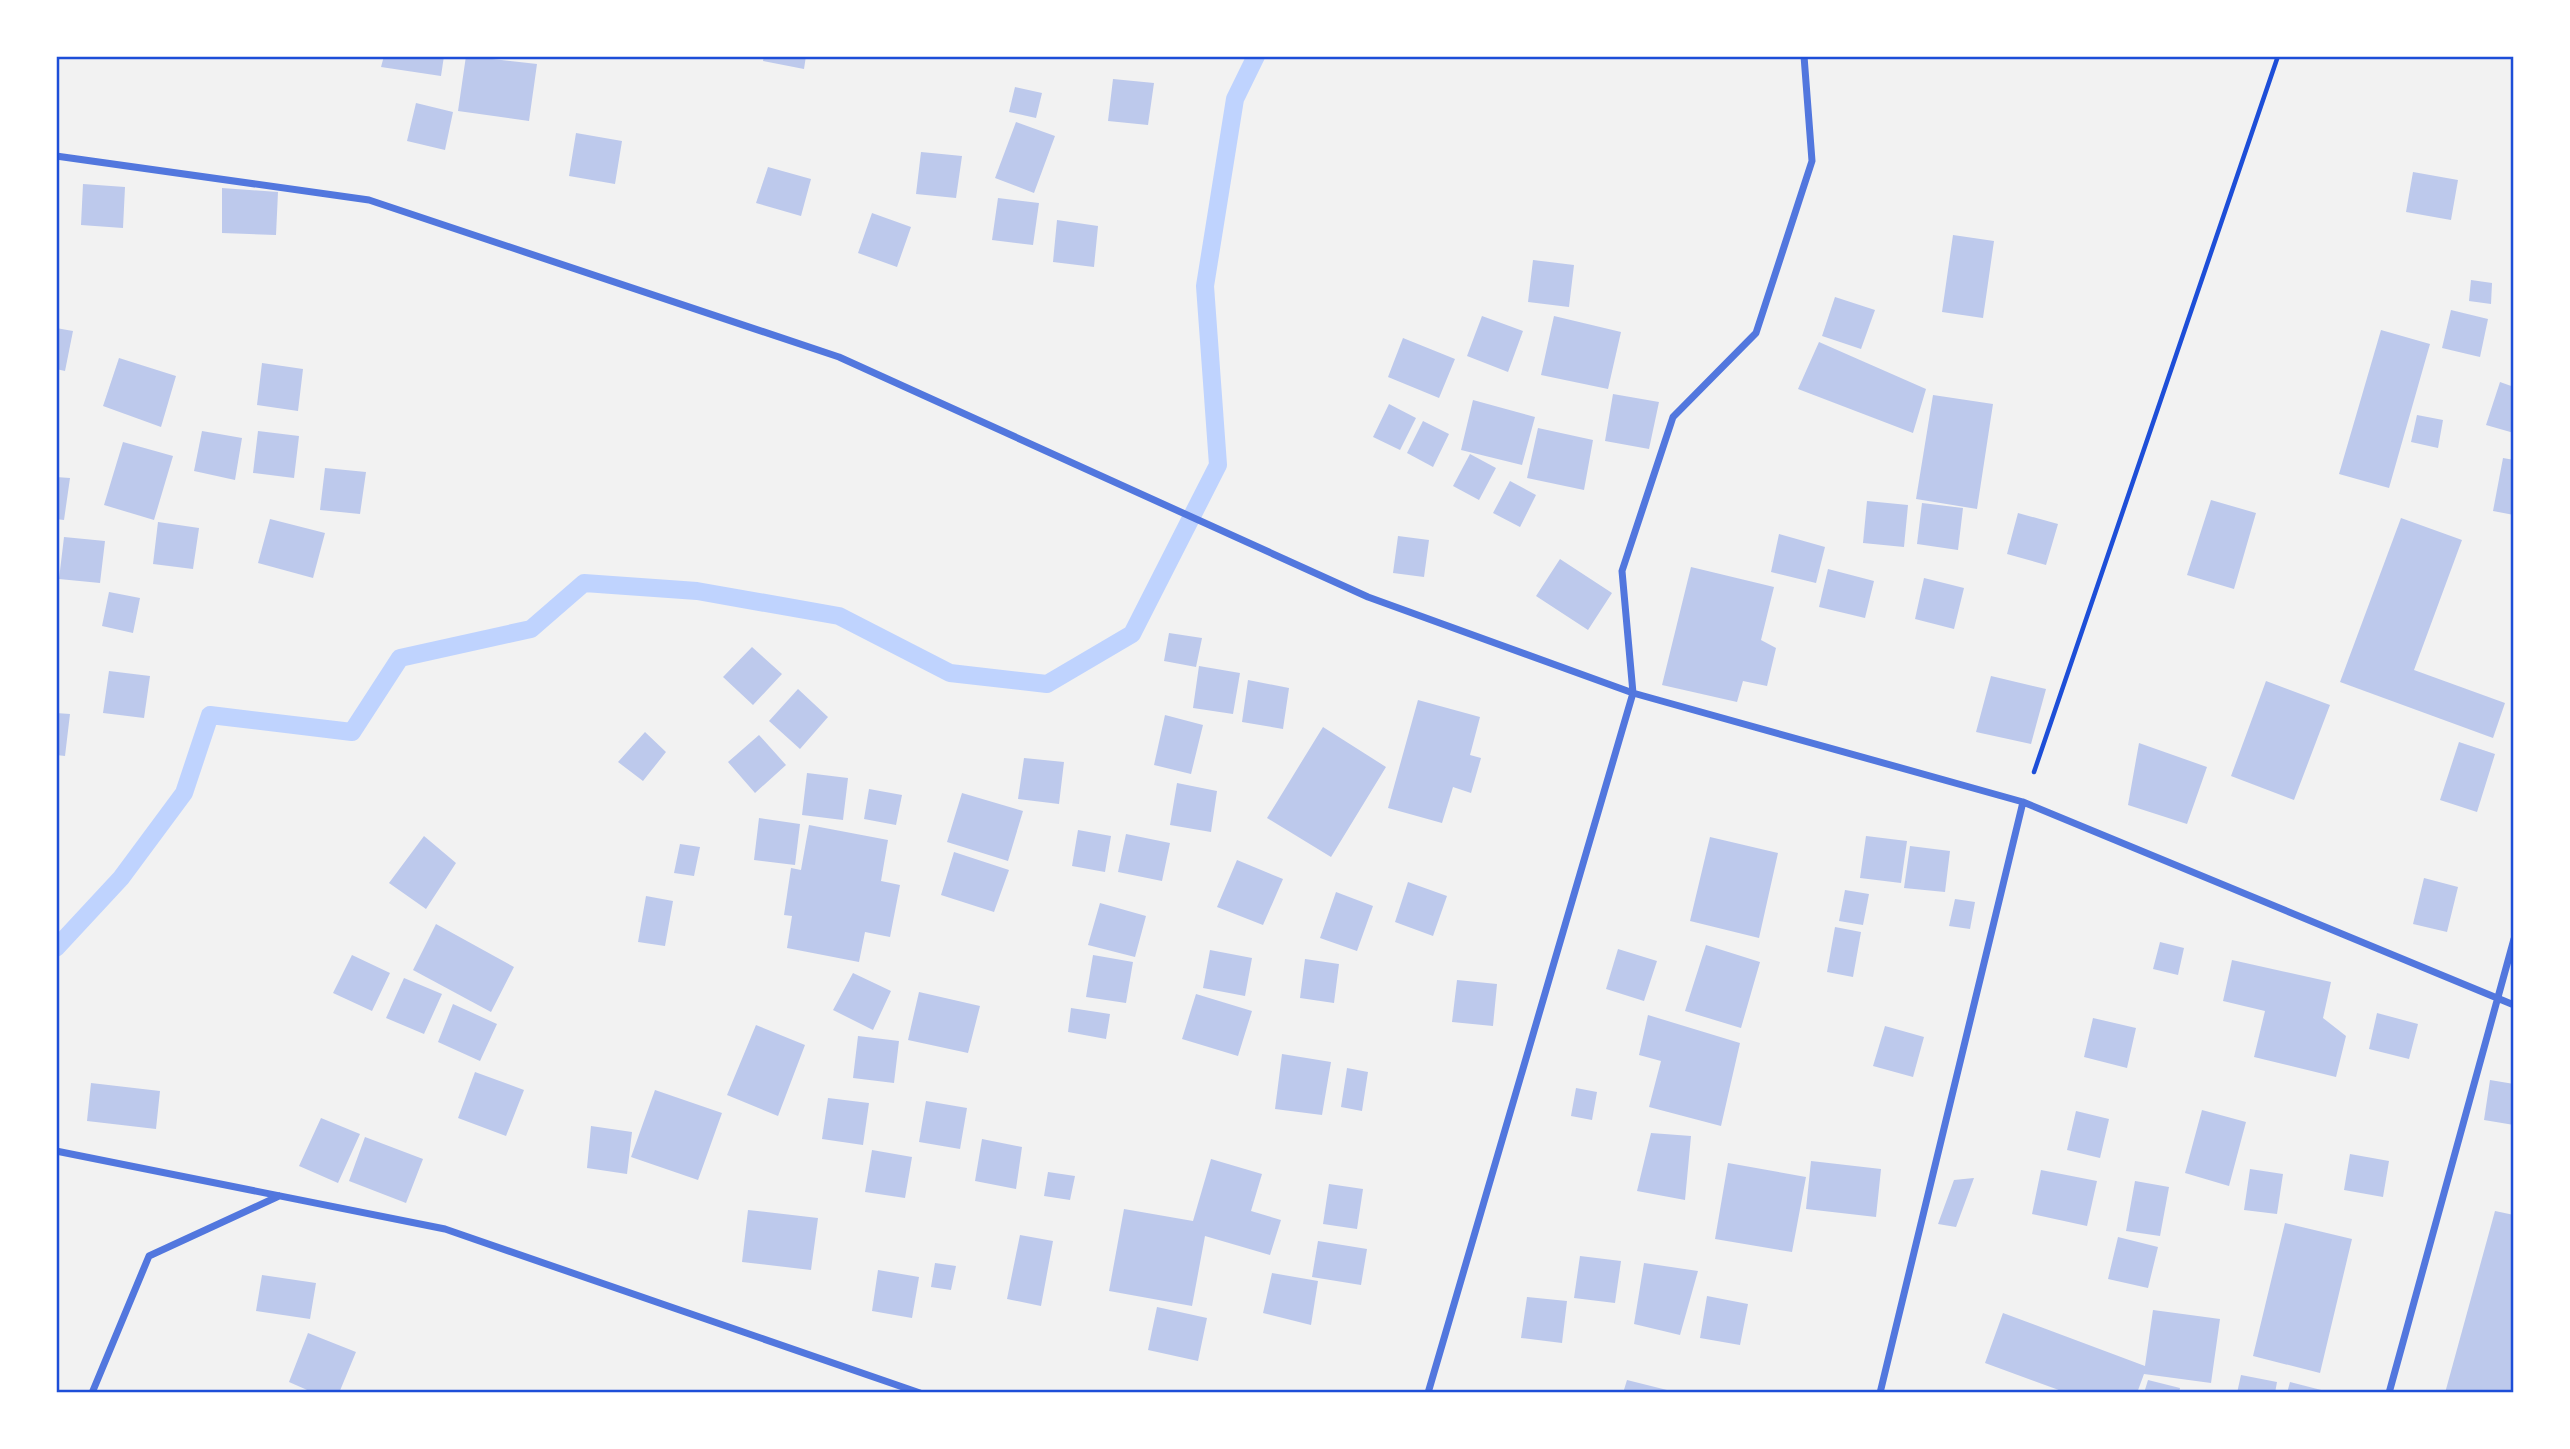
<svg xmlns="http://www.w3.org/2000/svg" width="2570" height="1449" font-family="Montserrat,sans-serif">
	<style>
		.lines { fill: none; stroke-linecap: round; stroke-linejoin: round }
		.stream { stroke: #bfd3fe; stroke-width: 18 }
		.building { fill: #bdc9ec }
		.path { stroke: #1d4ed8; stroke-width: 4.5 }
		.minor { stroke: #5277de; stroke-width: 7 }
		.neatline { fill: none; stroke: #1d4ed8; stroke-width: 2.5 }
	</style>
	<rect width="100%" height="100%" fill="#f2f2f2"/>
	<g class="lines">
		<!-- stream -->
		<path class="stream" d="M56,948L121,878L184,793L210,715L352,732L400,658L531,629L584,583L697,591L839,616L950,673L1047,684L1132,634L1218,465L1205,286L1235,99L1256,56"/>
	</g>
	<!-- building -->
	<path class="building" d="M384,56H444L441,76L381,67Z
		M466,56L537,64L529,121L458,111Z
		M764,56H806L804,69L763,61Z
		M1113,79L1154,83L1148,125L1108,121Z
		M1015,87L1042,93L1036,118L1009,112Z
		M416,103L453,112L445,150L407,141Z
		M1016,122L1055,136L1034,193L995,178Z
		M576,133L622,141L615,184L569,176Z
		M921,152L962,156L956,198L916,194Z
		M768,167L811,179L801,216L756,203Z
		M2413,172L2458,180L2451,220L2406,212Z
		M83,184L125,187L123,228L81,225Z
		M222,188L278,192L276,235L222,233Z
		M998,198L1039,203L1033,245L992,240Z
		M872,213L911,227L897,267L858,253Z
		M1057,220L1098,226L1094,267L1053,262Z
		M1953,235L1994,241L1983,318L1942,312Z
		M1533,260L1574,265L1569,307L1528,302Z
		M2471,280L2492,283L2491,304L2469,301Z
		M1835,297L1875,310L1861,349L1822,336Z
		M2451,310L2488,319L2480,357L2442,348Z
		M1482,316L1523,331L1508,372L1467,356Z
		M1554,316L1621,332L1608,389L1541,375Z
		M56,328L73,331L65,371L56,369Z
		M2381,330L2430,344L2389,488L2339,474Z
		M1403,338L1455,359L1439,398L1388,377Z
		M1819,342L1926,389L1913,433L1798,389Z
		M119,358L176,376L161,427L103,406Z
		M262,363L303,369L298,411L257,405Z
		M2500,382L2514,387V433L2486,425Z
		M1613,394L1659,402L1649,449L1605,441Z
		M1933,395L1993,404L1977,509L1916,499Z
		M1473,400L1535,417L1522,465L1461,450Z
		M1389,404L1416,418L1400,450L1373,437Z
		M2417,415L2443,420L2438,448L2411,442Z
		M1423,421L1449,434L1433,467L1407,453Z
		M1538,428L1593,440L1584,490L1527,478Z
		M202,431L242,438L235,480L194,471Z
		M258,431L299,436L294,478L253,473Z
		M123,442L173,456L154,520L104,505Z
		M1470,454L1496,468L1479,500L1453,486Z
		M2503,458L2514,460V515L2493,511Z
		M325,468L366,472L360,514L320,510Z
		M56,477L70,478L64,520L56,519Z
		M1510,481L1536,495L1520,527L1493,513Z
		M2211,500L2256,513L2234,589L2187,575Z
		M1867,501L1908,505L1904,547L1863,543Z
		M1922,503L1963,508L1958,550L1917,544Z
		M2018,513L2058,524L2046,565L2007,554Z
		M2401,518L2462,540L2414,670L2505,703L2493,738L2340,682Z
		M270,519L325,533L313,578L258,563Z
		M158,522L199,528L193,569L153,564Z
		M1779,534L1825,547L1816,583L1771,572Z
		M1398,536L1429,540L1424,577L1393,573Z
		M64,537L105,541L100,583L59,579Z
		M1560,559L1612,593L1588,630L1536,596Z
		M1691,567L1774,587L1761,640L1776,648L1767,686L1743,681L1737,702L1662,685Z
		M1828,569L1874,581L1865,618L1819,607Z
		M1924,578L1964,588L1954,629L1915,619Z
		M109,592L140,598L133,633L102,626Z
		M1169,633L1202,638L1196,667L1164,661Z
		M752,647L782,674L753,705L723,677Z
		M1199,666L1240,673L1233,714L1193,708Z
		M109,671L150,676L144,718L103,713Z
		M1991,676L2046,689L2031,744L1976,732Z
		M1248,680L1289,688L1283,729L1242,722Z
		M2266,681L2330,705L2294,800L2231,776Z
		M798,689L828,717L800,749L769,721Z
		M1418,700L1480,717L1470,755L1481,758L1471,793L1453,787L1442,823L1388,808Z
		M56,713L70,714L65,756L56,755Z
		M1165,715L1203,725L1191,774L1154,765Z
		M1323,727L1386,767L1331,857L1267,818Z
		M645,732L666,752L643,781L618,762Z
		M759,735L786,765L755,793L728,762Z
		M2459,742L2495,754L2477,812L2440,800Z
		M2139,743L2207,767L2187,824L2128,805Z
		M1024,758L1064,762L1059,804L1018,799Z
		M807,773L848,778L843,820L802,815Z
		M1177,783L1217,791L1211,832L1170,825Z
		M869,789L902,795L896,825L864,819Z
		M962,793L1023,811L1008,861L947,842Z
		M759,818L800,824L795,865L754,860Z
		M809,825L888,840L881,881L900,885L890,937L865,932L859,962L787,948L792,916L784,915L791,868L801,870Z
		M1078,830L1111,836L1105,872L1072,866Z
		M1126,834L1170,843L1162,881L1118,872Z
		M424,836L456,863L426,909L389,883Z
		M1866,836L1907,841L1901,883L1860,878Z
		M1710,837L1778,853L1759,938L1690,921Z
		M680,844L700,847L694,876L674,873Z
		M1910,846L1950,851L1945,892L1904,888Z
		M954,852L1009,870L994,912L941,895Z
		M1237,860L1283,879L1263,925L1217,907Z
		M2424,878L2458,887L2447,932L2413,924Z
		M1408,882L1447,896L1433,936L1395,922Z
		M1845,890L1869,894L1863,925L1839,921Z
		M1336,892L1373,906L1357,951L1320,938Z
		M646,896L673,901L665,946L638,942Z
		M1955,899L1975,902L1970,929L1949,926Z
		M1100,903L1146,916L1135,957L1088,945Z
		M436,924L514,967L491,1012L413,970Z
		M1835,927L1861,932L1853,977L1827,972Z
		M2160,942L2184,948L2178,975L2153,969Z
		M1706,945L1760,962L1741,1028L1685,1011Z
		M1618,949L1657,961L1644,1001L1606,989Z
		M1210,950L1252,958L1245,996L1203,988Z
		M352,955L390,973L372,1011L333,993Z
		M1093,955L1133,962L1126,1003L1086,997Z
		M1305,959L1339,964L1334,1003L1300,998Z
		M2232,960L2331,982L2323,1018L2346,1036L2336,1077L2254,1057L2265,1011L2223,1001Z
		M853,973L891,991L873,1030L833,1010Z
		M404,978L442,994L424,1034L386,1018Z
		M1457,980L1497,984L1493,1026L1452,1022Z
		M919,992L980,1006L968,1053L908,1040Z
		M1196,994L1252,1011L1238,1056L1182,1039Z
		M453,1004L497,1024L480,1061L438,1042Z
		M1071,1008L1110,1014L1106,1039L1068,1032Z
		M2377,1013L2418,1024L2409,1059L2369,1049Z
		M1648,1015L1740,1043L1721,1126L1649,1107L1661,1061L1639,1055Z
		M2093,1018L2136,1028L2127,1068L2084,1057Z
		M756,1025L805,1045L778,1116L727,1095Z
		M1885,1026L1924,1037L1913,1077L1873,1066Z
		M858,1036L899,1041L894,1083L853,1078Z
		M1282,1054L1331,1062L1322,1115L1275,1109Z
		M1347,1068L1368,1072L1362,1111L1341,1107Z
		M475,1072L524,1090L506,1136L458,1118Z
		M2490,1080L2514,1084V1125L2484,1120Z
		M91,1083L160,1091L156,1129L87,1121Z
		M1576,1088L1597,1092L1592,1120L1571,1116Z
		M655,1090L722,1113L698,1180L631,1157Z
		M828,1098L869,1103L863,1145L822,1139Z
		M926,1101L967,1108L960,1149L919,1142Z
		M2202,1110L2246,1122L2229,1186L2185,1173Z
		M2076,1111L2109,1119L2100,1158L2067,1150Z
		M321,1118L360,1134L338,1183L299,1166Z
		M591,1126L632,1132L627,1174L587,1168Z
		M1651,1133L1691,1136L1685,1200L1637,1191Z
		M365,1137L423,1159L406,1203L349,1181Z
		M982,1139L1022,1147L1016,1189L975,1181Z
		M872,1150L912,1157L905,1198L865,1192Z
		M2350,1154L2389,1161L2383,1197L2344,1190Z
		M1211,1159L1262,1174L1251,1211L1281,1220L1270,1255L1205,1236L1192,1306L1109,1291L1124,1209L1193,1221Z
		M1811,1161L1881,1169L1876,1217L1806,1209Z
		M1728,1163L1806,1177L1792,1252L1715,1239Z
		M2250,1169L2283,1174L2277,1214L2244,1210Z
		M2041,1170L2097,1181L2087,1226L2032,1214Z
		M1048,1172L1075,1176L1070,1200L1044,1196Z
		M1974,1178L1956,1227L1938,1224L1954,1180Z
		M2135,1181L2169,1187L2160,1236L2126,1231Z
		M1329,1184L1363,1189L1357,1229L1323,1224Z
		M748,1210L818,1218L811,1270L742,1262Z
		M2495,1211L2514,1215V1393H2445Z
		M2285,1223L2352,1239L2320,1373L2253,1356Z
		M1020,1235L1053,1241L1041,1306L1007,1299Z
		M2118,1237L2158,1247L2148,1288L2108,1279Z
		M1318,1241L1367,1249L1361,1285L1312,1277Z
		M1580,1256L1621,1261L1615,1303L1574,1298Z
		M935,1263L956,1266L951,1290L931,1287Z
		M1644,1263L1698,1271L1680,1335L1634,1324Z
		M878,1270L919,1277L912,1318L872,1311Z
		M1272,1273L1318,1281L1311,1325L1263,1313Z
		M262,1275L316,1283L310,1319L256,1311Z
		M1707,1296L1748,1304L1740,1345L1700,1338Z
		M1527,1297L1567,1301L1562,1343L1521,1338Z
		M1157,1307L1207,1318L1198,1361L1148,1350Z
		M2153,1310L2220,1319L2211,1383L2144,1374L2137,1393H2067L1985,1363L2003,1313L2145,1366Z
		M308,1333L356,1352L339,1393H314L289,1382Z
		M2241,1375L2277,1382L2275,1393H2237Z
		M1627,1380L1675,1392V1393H1623Z
		M2148,1380L2180,1388L2179,1393H2144Z
		M2290,1382L2329,1392V1393H2287Z"/>
	<g class="lines">
		<!-- path -->
		<path class="path" d="M2034,772L2278,56"/>
		<!-- minor -->
		<path class="minor" d="M56,156L369,200L839,357L1368,597L1633,693L2023,802L2514,1005
			M56,1151L445,1229L920,1393
			M92,1393L149,1256L279,1196
			M1428,1393L1633,693L1622,571L1673,417L1756,333L1812,161L1804,56
			M1880,1393L2023,802
			M2389,1393L2514,939"/>
	</g>
	<!-- border -->
	<rect width="2570" height="1449" fill="none" stroke="#ffffff" stroke-width="116"/>
	<rect x="58" y="58" width="2454" height="1333" class="neatline"/>
</svg>
